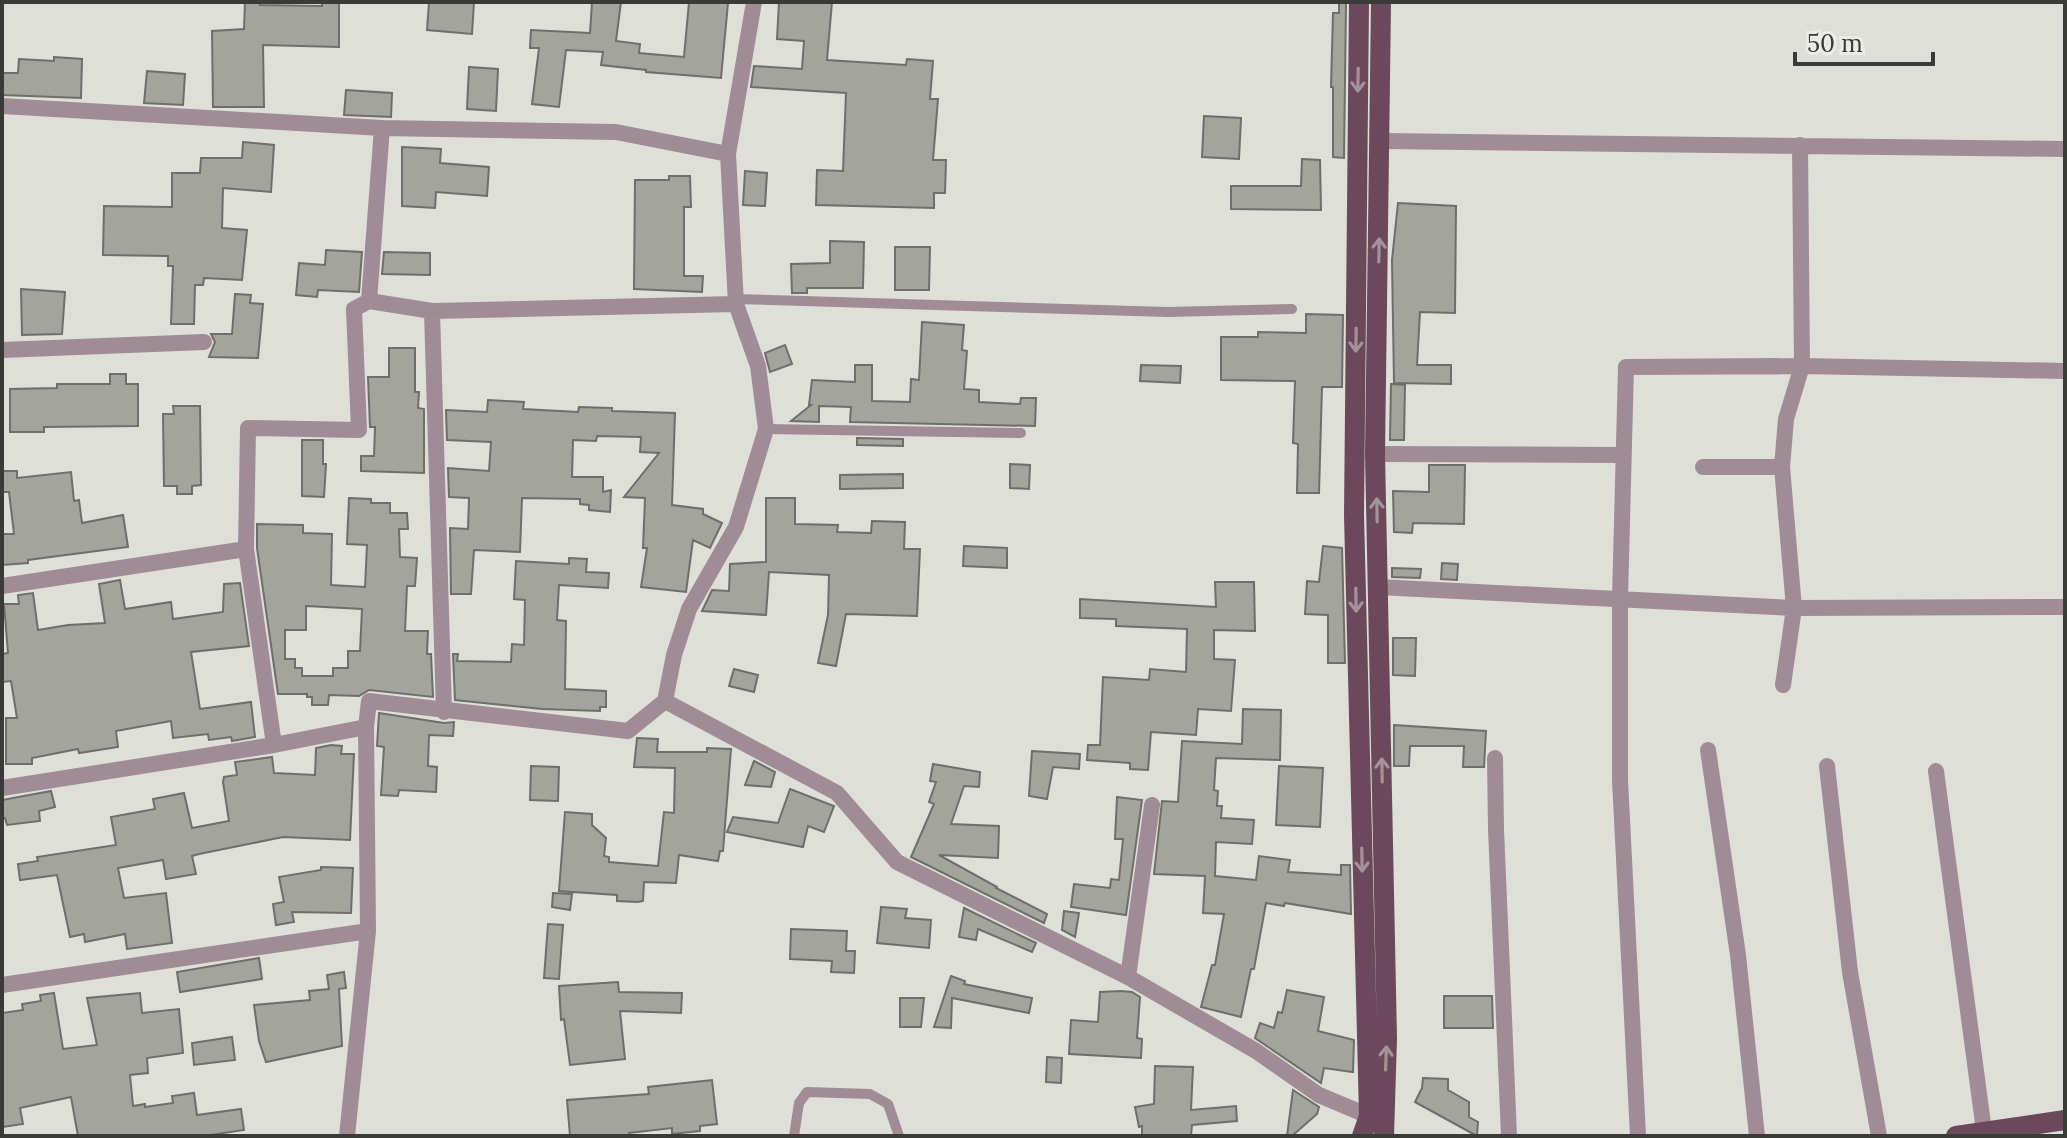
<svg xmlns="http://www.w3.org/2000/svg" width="2067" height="1138" font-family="Lora,serif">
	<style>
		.building { fill: #a3a49e; stroke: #6e6e6a; stroke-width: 2; fill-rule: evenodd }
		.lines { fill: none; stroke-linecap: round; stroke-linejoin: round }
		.lane { stroke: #a18c95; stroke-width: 10 }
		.street { stroke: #a18c95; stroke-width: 16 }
		.primary { stroke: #6b485a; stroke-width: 20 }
		.oneway { stroke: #a59299 }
	</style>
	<rect width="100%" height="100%" fill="#dedfd9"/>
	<!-- building -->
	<path class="building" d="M245,2H260V5L322,6V2H339V47L263,45L264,107H213L212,31L244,29Z
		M429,2H474L472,34L427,30Z
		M592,2H621L616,41L640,44L639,53L684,57L689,2L728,3L721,78L646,72V70L601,65L603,52L566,50L559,107L532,104L539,48H530L531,30L590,33Z
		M779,2H832L827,60L906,65L907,59L933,61L930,99H938L933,160H946L945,193H934V208L816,205L817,170L843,171L846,93L751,87L754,66L802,69L804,41L777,39Z
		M1339,2H1346L1344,158L1333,157V87H1331L1333,13H1339Z
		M54,57L82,59L81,98L2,95V73H18L19,59L54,61Z
		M469,67L498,69L496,111L467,109Z
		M147,71L185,74L183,105L144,103Z
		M346,90L392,93L391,117L344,115Z
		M1204,116L1241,118L1239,159L1202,157Z
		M243,142L274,145L271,192L223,188L222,228L247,230L242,280L204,278L203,285H195L194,324H171L173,266H168V256L103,255L104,206L172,207V173H200L201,158H242Z
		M402,147L441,149L440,163L489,167L487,196L436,192L435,208L402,206Z
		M1302,159L1320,160L1321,210L1231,209V186H1301Z
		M745,171L767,173L765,206L743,205Z
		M669,176H690L691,207H684V276H703L702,292L634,289L635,180H669Z
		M1398,203L1456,206L1455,313L1420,312L1417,365H1451V384L1394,383L1392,260Z
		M830,241L864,242L863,288H807V293H792L791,264L830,263Z
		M895,247H930L929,290H895Z
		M326,250L362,252L359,292L318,290L317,297L296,295L299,263L325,265Z
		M384,252L430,253V275L382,274Z
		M21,289L65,292L62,334L22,335Z
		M235,294L251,295L250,303L263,304L258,358L209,357L215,342L211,334H232Z
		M1306,314L1343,315L1342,387H1322L1319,493H1297L1298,444L1293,443L1295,381L1221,380V337H1258V332L1306,333Z
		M922,322L964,325L962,350L967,351L964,389L979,390V402L1020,404L1021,398H1036L1035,426L850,422L851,407L819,406V422L791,421L811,405H809L812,380L855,382V365H872V401L910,402L911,379L919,380Z
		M785,345L792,364L770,372L765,353Z
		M389,348H415V392H419L418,408L424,409V473L361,471V456H374L375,427H370L368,377H389Z
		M1141,365L1181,366L1180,383L1140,381Z
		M110,374H126V384H138V426L44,427V432H10V389L57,388V384H110Z
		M1391,384L1405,385L1404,440H1390Z
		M488,400L524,402L523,409L578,412L579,407L612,408V411L675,413L672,505L703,509V514L722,523L710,548L693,540L686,592L641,587L647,548H643L645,498L624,497L659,453L640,452L641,437L597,436L596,441L573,440L572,477H603V492L611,490L610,512L589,510V505L580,504V499L522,498L520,552L474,550L471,594H451L450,528L468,529L469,498L449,497L448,468L489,471L491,442L447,440L446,410L487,412Z
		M173,406H200L201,485L192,486V494H177V486H164L163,414H174Z
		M857,438L903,439V446L857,445Z
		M302,440H323V464H326L324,497L302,496Z
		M1010,464L1030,465L1029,489L1010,488Z
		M1429,465H1465L1464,524L1413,523L1412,533L1394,532L1393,491L1429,492Z
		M2,471H17V478L71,472L74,501L79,500L82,523L123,515L128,547L28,560V563L2,565V534H14L9,492H2Z
		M903,474V488L840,489V475Z
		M349,498L371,499V503H390V513H407L408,529H399L400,557L417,558L415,586H407L405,631H428L427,654H431L433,697L369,690L359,696L329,695L328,705H312V697H307V694H278L257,548V524L303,525V533L332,534L331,585L365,587L367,545L347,544ZM306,606L362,609L360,651H348V668H333V676H302V668H295V659H285V630H306Z
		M766,498H795V524L838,525L837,532L871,533L872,521L905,522L904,549H920L917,616L846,614L836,666L818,663L828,615L829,575L769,572L766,615L702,611L712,590L729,591L730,564L766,562Z
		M964,546L1007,548V568L963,566Z
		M1323,546L1342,548L1345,663H1328V615L1305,614L1307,581L1319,582Z
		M569,558L587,559L586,572L609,573L608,588L559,585L557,620L566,621L565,689L606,691V707H600V711L542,709L455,700L453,654H458L457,661L511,662L512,644L524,645L525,600L514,599L516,561L569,564Z
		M1442,563L1458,564L1457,580L1441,579Z
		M1392,568L1421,569L1420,578L1392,577Z
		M120,580L125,609L171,602L173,619L223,612L224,584L240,583L249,646L191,652L200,709L251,702L255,737L232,741L231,737L209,740L208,734L173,738L171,721L116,731L118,747L79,753L78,749L32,758V764H6V718H17L11,681L2,682V654L8,653L4,604H19L18,595L33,593L38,630L68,625L105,623L99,584Z
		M1215,582H1254L1255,631L1214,630V659L1235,660L1231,711L1198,709L1196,735L1151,732L1148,770L1130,769V763L1087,760L1088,745H1100L1103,677L1149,680L1150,669L1186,672L1187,629L1116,626V619L1080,618V599L1216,607Z
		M1393,638H1416L1415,676L1393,675Z
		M734,669L758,675L754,692L729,686Z
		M1243,709L1281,710L1280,760L1216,758L1214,790L1218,791L1217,806H1222L1221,818L1254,820L1252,844L1216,842L1215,876L1256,880L1259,856L1290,860L1288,872L1341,875V865H1350L1351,914L1285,903L1284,906L1266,903L1254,969H1251L1241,1017L1201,1007L1212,965H1215L1224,914L1203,913L1205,876L1154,874L1162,801L1178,802L1182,741L1242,744Z
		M379,713L444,723L454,722L453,736L429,735L428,766L437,767L436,792L399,790L398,796L381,795L384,747L377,746Z
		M1394,725L1486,731L1484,767H1463L1464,746H1410L1409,766H1394Z
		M637,738L658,739L657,752H707V748L731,749L723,851H720L718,861L679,855L676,883L644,882L643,901L638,902L617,901V895L559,891L565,812L592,814V825L606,838L604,856L609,857V862L658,866L664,812L674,813L675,768L634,767Z
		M331,745L342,746L341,754H354L350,840L283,837L199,854L192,856L196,874L166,879L163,860L118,868L124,898L166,893L172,943L127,949L125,934L85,942L84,934L70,937L57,875L20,880L18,864L38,861L37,857L116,845L111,817L155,809L153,799L184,793L192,828L229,821L223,782L224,777L237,775L235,762L272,757L274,773L315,775L316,748Z
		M1032,751L1080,754L1079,769L1053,767L1047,799L1029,796Z
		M754,761L775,772L771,787L745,785Z
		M933,764L980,772L979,787L964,786L951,824L999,826L998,858L939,855L997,887L996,888L1047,914L1044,923L911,857L934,804L929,802L936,782L930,781Z
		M531,766L559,767L558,801L530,800Z
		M1279,766L1323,768L1320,827L1276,825Z
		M790,789L834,806L824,832L808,826L803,847L727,832L733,817L778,823Z
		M51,791L55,807L39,811L40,821L7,825L5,818H2V800Z
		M1117,797L1142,800L1126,915L1071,907L1074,884L1110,888L1111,879L1119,880L1123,839H1115Z
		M321,867L353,868L351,913L292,912L294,922L276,925L273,904L284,902L279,877L321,870Z
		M553,893L572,894L570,910L552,907Z
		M881,907L907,909L905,918L931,920L929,948L877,943Z
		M964,908L1036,943L1032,952L978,929L976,940L959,937Z
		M1064,911L1079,913L1075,937L1062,930Z
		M548,924L563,925L559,979L544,978Z
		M791,929L847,931L846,951H855L854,973L831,972L832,961L790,959Z
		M259,958L262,979L180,992L177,972Z
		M344,972L346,988L339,989L342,1046L266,1062L259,1041L254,1005L310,1000L309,991L329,989L327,975Z
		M951,976L965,981L964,984L1032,998L1029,1013L952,998L951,1028L934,1027Z
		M618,982L619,992L682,993L681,1013L620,1011L625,1059L570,1065L564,1019L561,1020L559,986Z
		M1287,990L1324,997L1318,1031L1354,1040L1353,1072L1324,1068L1321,1083L1255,1038L1260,1023L1274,1028L1278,1012L1282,1013Z
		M1121,991L1132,992L1140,997L1137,1038L1142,1039L1141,1058L1069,1054L1071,1020L1098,1022L1100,992Z
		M54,993L63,1049L97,1045L87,998L140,993L142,1013L179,1009L183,1053L147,1058L148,1073L130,1075L133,1106L145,1104V1107L173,1103L172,1096L194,1093L197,1115L241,1109L244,1130L204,1136H78L71,1097L20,1108L23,1124L2,1127V1013L23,1010L22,1004L41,1001L40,995Z
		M1444,996H1492L1493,1028H1444Z
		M900,998H924L921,1027H900Z
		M232,1037L235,1060L194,1065L192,1043Z
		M1047,1057L1062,1058L1061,1083L1046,1082Z
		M1155,1066L1193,1067L1191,1110L1236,1106L1237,1121L1192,1125L1191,1136H1142V1126L1139,1127L1135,1107L1154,1104Z
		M1423,1078L1448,1079V1090L1469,1102V1117L1478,1122L1477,1136L1415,1102L1422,1088Z
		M712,1080L717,1124L700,1126V1131L672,1134V1128L629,1133V1136H570L567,1100L649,1094L648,1087Z
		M1293,1090L1319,1107L1317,1114L1292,1136H1287Z"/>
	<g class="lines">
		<!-- lane -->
		<path class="lane" d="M735,299L1168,312L1292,309
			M766,429L1021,433
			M794,1136L799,1103L807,1092L870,1094L888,1104L899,1136"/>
		<!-- street -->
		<path class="street" d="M754,2L728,154L736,304L758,366L766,429L736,527L689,609L674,655L665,701L837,793L897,862L1128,977L1256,1051L1319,1095L1369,1116
			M2,106L382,128L616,132L728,154
			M382,128L369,301L432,311L736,304
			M1381,141L2065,149
			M432,311L444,712
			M2,350L204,342
			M1375,454L1622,455
			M1703,467H1782
			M2,586L246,549
			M1378,587L1794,608L2065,607
			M1783,685L1794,608L1782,467L1786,419L1802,366L1800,145
			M274,745L246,549L248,428L359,430L354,309L369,301
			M1708,750L1738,955L1757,1136
			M1495,758L1496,829L1509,1136
			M1827,766L1850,972L1879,1136
			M1936,771L1984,1131
			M2,788L274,745L366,727
			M1128,977L1152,805
			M2,985L368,931
			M347,1136L368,931L366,727L369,701L628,731L665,701
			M1638,1136L1620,780V599L1626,367L1802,366L2065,371"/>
		<!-- primary -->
		<path class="primary" d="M1359,2L1354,515L1369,1116L1362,1136
			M1381,2L1375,454L1387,1039L1384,1136
			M1956,1136L2065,1120"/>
	</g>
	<!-- one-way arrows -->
	<defs><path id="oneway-shaft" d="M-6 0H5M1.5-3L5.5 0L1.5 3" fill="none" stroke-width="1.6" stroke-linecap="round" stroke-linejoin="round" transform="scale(2)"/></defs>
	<g class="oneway">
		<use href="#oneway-shaft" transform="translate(1358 80) rotate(91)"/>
		<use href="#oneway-shaft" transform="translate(1379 250) rotate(-89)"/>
		<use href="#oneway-shaft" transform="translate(1356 340) rotate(91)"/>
		<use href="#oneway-shaft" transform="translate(1377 510) rotate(-91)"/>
		<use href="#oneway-shaft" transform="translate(1356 600) rotate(89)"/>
		<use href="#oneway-shaft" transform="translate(1382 770) rotate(-91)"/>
		<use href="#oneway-shaft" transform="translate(1362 860) rotate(89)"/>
		<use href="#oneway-shaft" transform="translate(1386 1058) rotate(-88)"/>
	</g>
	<!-- border -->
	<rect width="2067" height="1138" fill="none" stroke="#3a3a38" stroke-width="8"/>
	<!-- scale -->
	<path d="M1795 52v12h138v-12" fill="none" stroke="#3a3a38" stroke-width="4"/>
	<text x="1807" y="52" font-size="24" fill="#3a3a38" stroke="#ebece6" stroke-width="6" paint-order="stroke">50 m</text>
</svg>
